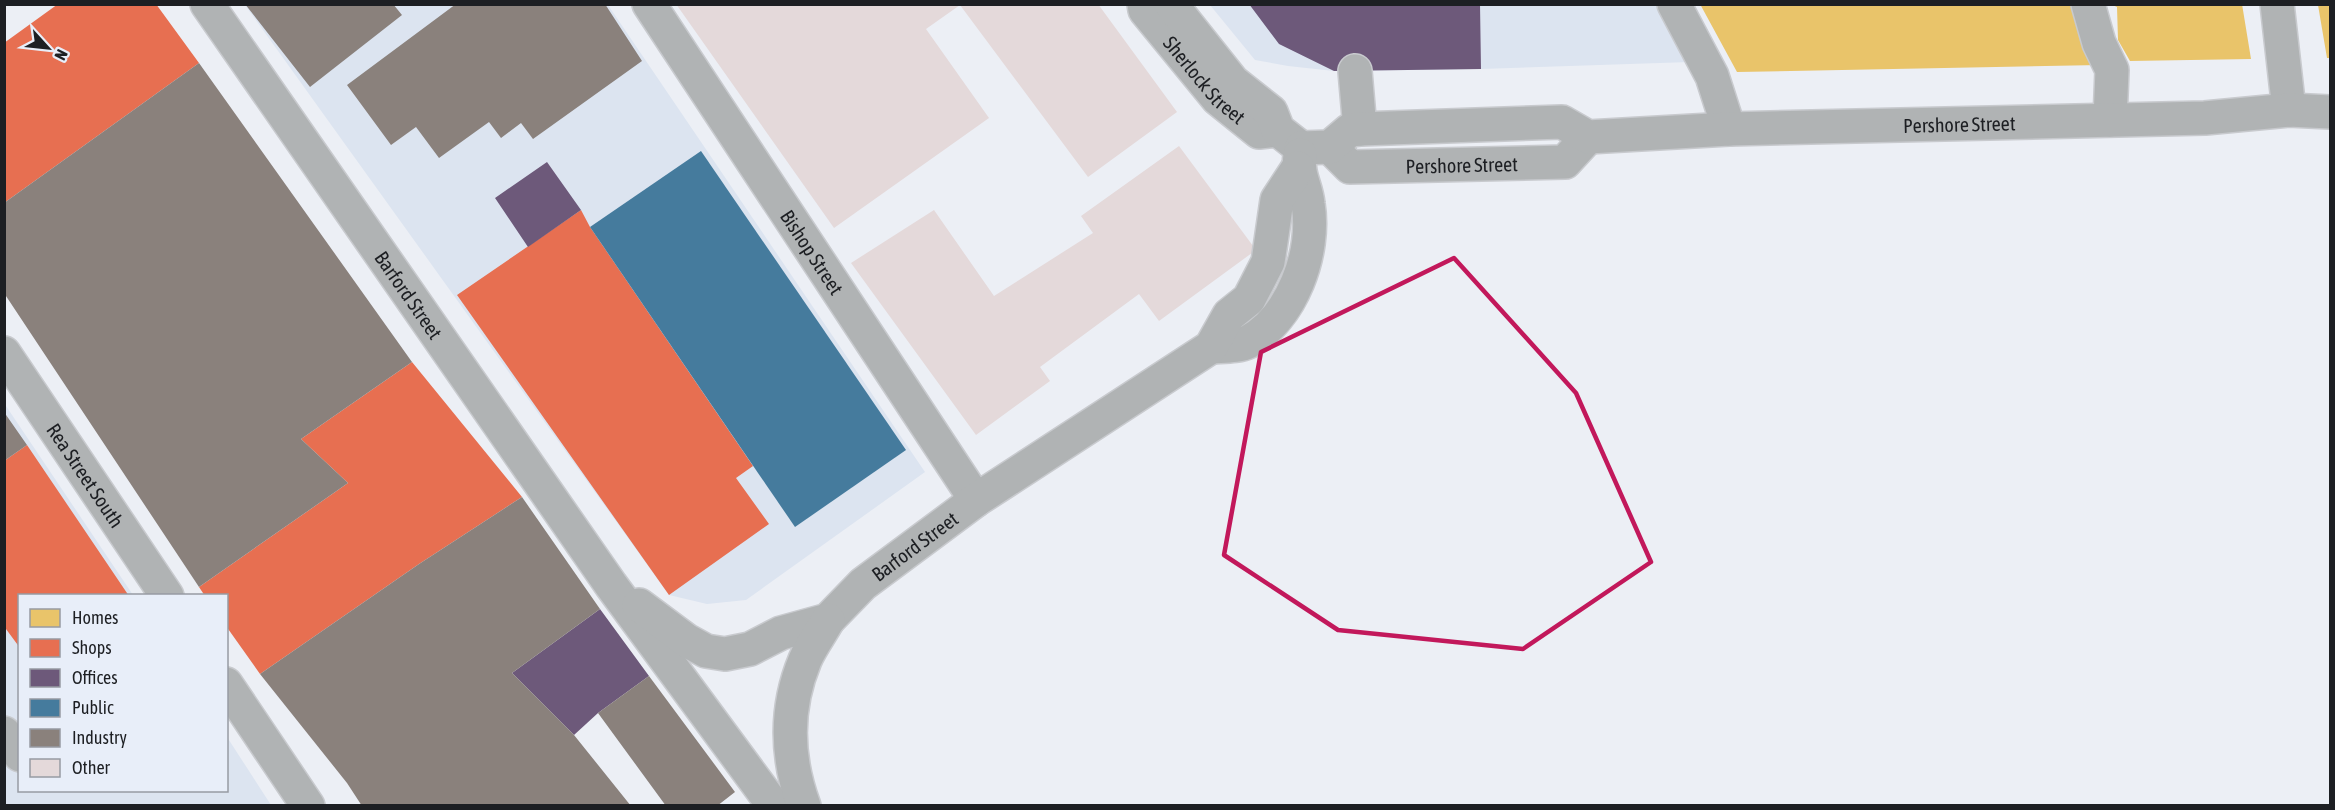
<svg xmlns="http://www.w3.org/2000/svg" width="2335" height="810" font-family="'Asap Condensed',sans-serif">
	<style>
		.built { fill: #dce4f0 }
		.homes { fill: #e9c46a }
		.shops { fill: #e76f51 }
		.offices { fill: #6d597a }
		.public { fill: #457b9d }
		.industry { fill: #8a817c }
		.building { fill: #e4d9da }
		.lines { fill: none; stroke-linecap: round; stroke-linejoin: round }
		.minor-casing { stroke: #c8cace; stroke-width: 36 }
		.minor { stroke: #b0b3b4; stroke-width: 33 }
		.marked { fill: none; stroke: #c2185b; stroke-width: 4.5; stroke-linejoin: round }
		.labels { text-anchor: middle; dominant-baseline: central; stroke-width: 6; stroke-linejoin: round; paint-order: stroke }
		.street-label { font-size: 20px; fill: #1d1f23; stroke: #e8eef9 }
	</style>
	<rect width="100%" height="100%" fill="#eceff5"/>
	<!-- built -->
	<path class="built" d="M245,5H608L925,472L746,600L707,604L669,595Z
		M1210,5H1660L1690,62L1481,69L1334,71L1288,66L1255,60Z
		M4,403L133,595L20,596V790H226L227,737L271,805L7,806L5,803Z"/>
	<!-- homes -->
	<path class="homes" d="M1700,4H2079L2100,65L1737,72Z
		M2110,4H2242L2251,59L2130,61L2118,40L2117,7Z
		M2318,5H2330V58H2327Z"/>
	<!-- shops -->
	<path class="shops" d="M58,4H156L199,63L4,203V43Z
		M581,210L590,227L753,466L736,478L769,524L669,595L457,295Z
		M412,362L522,497L419,564L260,674L226,626V596H205L199,587L348,483L301,439Z
		M27,445L129,596H20V648L6,629L4,630V461Z"/>
	<!-- offices -->
	<path class="offices" d="M1249,4H1480L1481,69L1334,71L1279,44Z
		M547,162L581,210L528,247L495,198Z
		M600,609L649,676L598,713L574,735L512,673Z"/>
	<!-- public -->
	<path class="public" d="M701,151L906,450L795,527L590,227Z"/>
	<!-- industry -->
	<path class="industry" d="M245,4H393L402,15L310,87Z
		M456,4H605L642,61L533,139L521,123L501,138L489,122L439,158L416,127L391,145L347,85Z
		M199,63L412,362L301,439L348,483L199,587L4,293V203Z
		M4,412L27,445L4,461Z
		M522,497L600,609L512,673L574,735L631,806H362L347,783L260,674L419,564Z
		M649,676L735,792L717,806H666L598,713Z"/>
	<!-- building -->
	<path class="building" d="M676,4H1098L1177,112L1088,177L960,5L926,29L989,118L834,228Z
		M1179,146L1256,250L1159,321L1139,294L1040,367L1050,381L976,435L851,263L934,210L994,296L1093,233L1081,216Z"/>
	<g class="lines">
		<defs>
			<g id="minor">
				<path id="s1" d="M207,4L611,585L774,806"/>
				<path id="s2" d="M649,4L976,500"/>
				<path id="s3" d="M1144,4L1145,10L1218,99L1259,132L1278,130"/>
				<path d="M1171,4L1233,82L1271,112L1278,130L1301,148"/>
				<path d="M1674,4L1712,76L1729,129"/>
				<path d="M2088,4L2099,43L2112,70L2110,120"/>
				<path d="M2277,4L2289,110"/>
				<path d="M1355,71L1360,129"/>
				<path id="s4" d="M1330,147L1350,167L1565,162L1588,137"/>
				<path id="s5" d="M1301,148L1330,147L1350,130L1360,129L1562,122L1588,137L1729,129L2205,118L2289,110L2330,112"/>
				<path d="M1211,347C1222,346 1238,347 1248,342C1292,318 1316,253 1308,204C1306,185 1297,176 1300,155"/>
				<path id="s6" d="M4,353L167,596"/>
				<path id="s7" d="M639,605L686,640L706,651L725,654L750,649L781,633L828,620L863,584L976,500L1211,347L1229,315L1249,299L1268,262L1277,200L1298,168"/>
				<path d="M226,684L308,806"/>
				<path d="M4,733L20,755"/>
				<path d="M804,806C786,757 785,708 805,660C811,646 821,633 828,620"/>
			</g>
		</defs>
		<!-- minor casing -->
		<use href="#minor" class="minor-casing"/>
		<!-- minor -->
		<use href="#minor" class="minor"/>
	</g>
	<!-- marked area -->
	<path class="marked" d="M1454,258L1576,393L1651,562L1523,649L1338,630L1224,555L1261,352Z"/>
	<g class="labels">
		<!-- street labels -->
		<g class="street-label">
			<text stroke="none"><textPath href="#s3" startOffset="98">Sherlock Street</textPath></text>
			<text stroke="none"><textPath href="#s5" startOffset="669">Pershore Street</textPath></text>
			<text stroke="none"><textPath href="#s4" startOffset="140">Pershore Street</textPath></text>
			<text stroke="none"><textPath href="#s2" startOffset="297">Bishop Street</textPath></text>
			<text stroke="none"><textPath href="#s1" startOffset="354">Barford Street</textPath></text>
			<text stroke="none"><textPath href="#s6" startOffset="147">Rea Street South</textPath></text>
			<text stroke="none"><textPath href="#s7" startOffset="324">Barford Street</textPath></text>
		</g>
	</g>
	<!-- border -->
	<rect width="2335" height="810" fill="none" stroke="#1d1f23" stroke-width="12"/>
	<!-- legend -->
	<rect x="18" y="594" width="210" height="198" fill="#e8eef9" stroke="#979ba3" stroke-width="1.5"/>
	<rect x="30" y="609" width="30" height="18" fill="#e9c46a" stroke="#979ba3" stroke-width="1.5"/>
	<text x="72" y="624" font-size="18" fill="#1d1f23">Homes</text>
	<rect x="30" y="639" width="30" height="18" fill="#e76f51" stroke="#979ba3" stroke-width="1.5"/>
	<text x="72" y="654" font-size="18" fill="#1d1f23">Shops</text>
	<rect x="30" y="669" width="30" height="18" fill="#6d597a" stroke="#979ba3" stroke-width="1.5"/>
	<text x="72" y="684" font-size="18" fill="#1d1f23">Offices</text>
	<rect x="30" y="699" width="30" height="18" fill="#457b9d" stroke="#979ba3" stroke-width="1.5"/>
	<text x="72" y="714" font-size="18" fill="#1d1f23">Public</text>
	<rect x="30" y="729" width="30" height="18" fill="#8a817c" stroke="#979ba3" stroke-width="1.5"/>
	<text x="72" y="744" font-size="18" fill="#1d1f23">Industry</text>
	<rect x="30" y="759" width="30" height="18" fill="#e4d9da" stroke="#979ba3" stroke-width="1.5"/>
	<text x="72" y="774" font-size="18" fill="#1d1f23">Other</text>
	<!-- north arrow -->
	<g transform="translate(48 48) rotate(117)" stroke="#e8eef9" stroke-width="4.5" paint-order="stroke">
	<path d="M0-4.5L10 22L0 15L-10 22Z" fill="#1d1f23"/>
	<text y="-9" font-size="16" font-weight="bold" text-anchor="middle" fill="#1d1f23">N</text>
	</g>
</svg>
